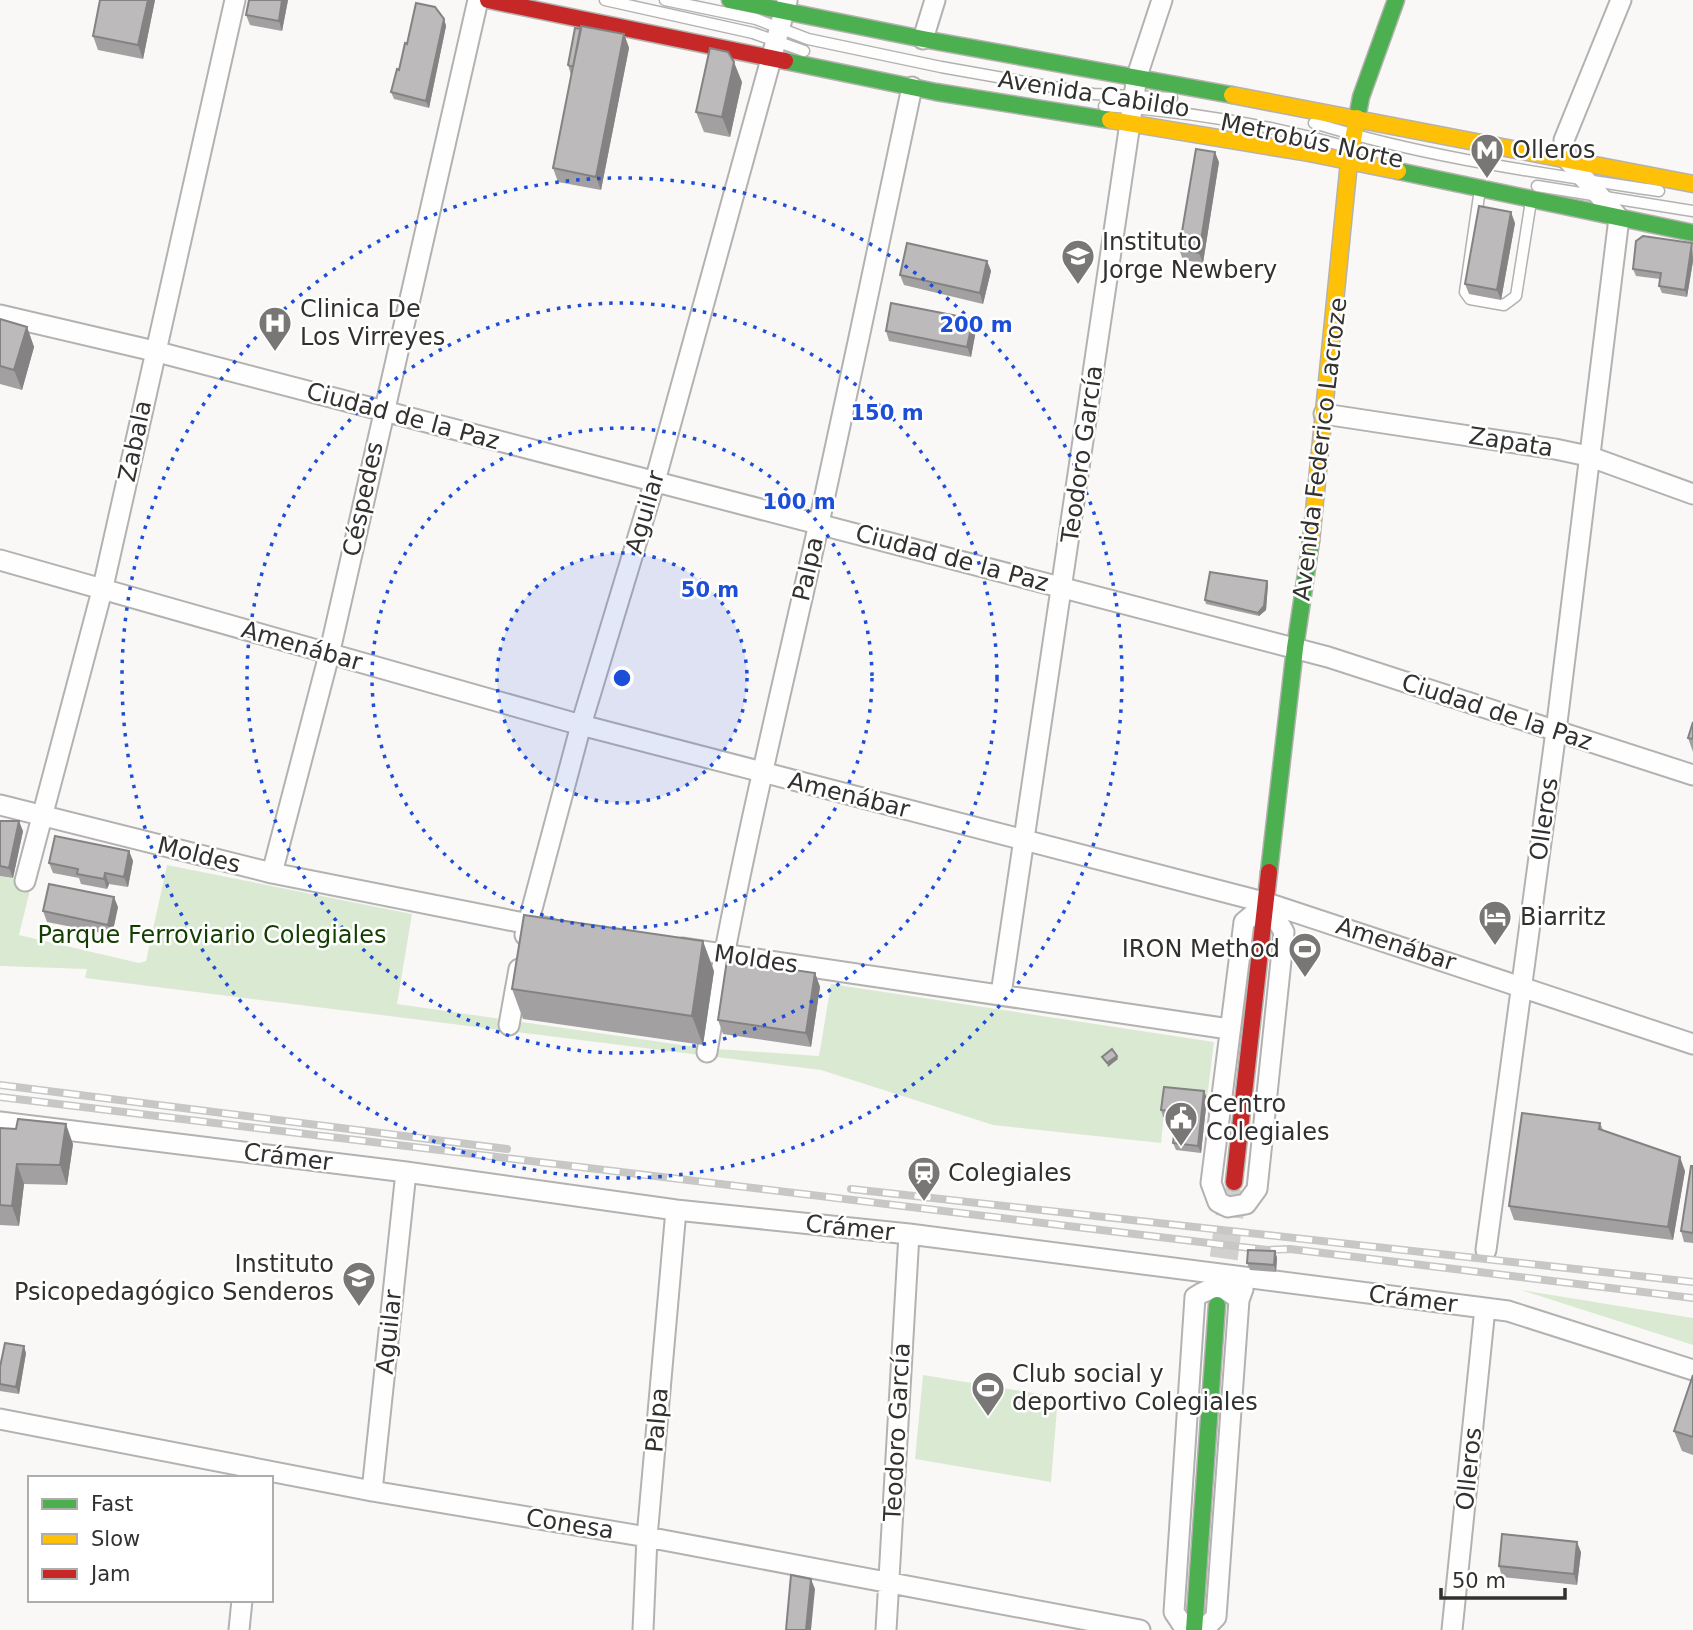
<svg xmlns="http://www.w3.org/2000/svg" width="1693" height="1630" font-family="'DejaVu Sans',sans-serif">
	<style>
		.green { fill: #daead2 }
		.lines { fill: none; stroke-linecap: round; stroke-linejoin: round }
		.secondary-tunnel { stroke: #d2d0ce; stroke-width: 28; stroke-dasharray: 28 14; stroke-linecap: butt }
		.lane-casing { stroke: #b3b2b0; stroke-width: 13 }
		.street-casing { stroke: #b3b2b0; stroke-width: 23 }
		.fast-casing { stroke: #b3b2b0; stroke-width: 19 }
		.slow-casing { stroke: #b3b2b0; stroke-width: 19 }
		.jam-casing { stroke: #b3b2b0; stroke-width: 19 }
		.lane { stroke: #fefefe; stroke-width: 10 }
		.street { stroke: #fefefe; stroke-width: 19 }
		.fast { stroke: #4caf50; stroke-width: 16 }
		.slow { stroke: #ffc107; stroke-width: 16 }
		.jam { stroke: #c62828; stroke-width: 16 }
		.rail-casing { stroke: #c7c7c6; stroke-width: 8 }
		.rail { stroke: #fff; stroke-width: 5; stroke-dasharray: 16; stroke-linecap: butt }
		.wall { fill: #a2a0a1 }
		.shaded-wall { fill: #848283 }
		.building { fill: #bcbabb; stroke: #848283; stroke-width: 2 }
		.ring { fill: none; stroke: #1d4ed8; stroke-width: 3.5; stroke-dasharray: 3.5 7 }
		.labels { text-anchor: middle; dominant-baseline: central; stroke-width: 5; stroke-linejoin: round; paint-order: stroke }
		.street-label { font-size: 24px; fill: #32312f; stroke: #fff }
		.poi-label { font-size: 24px; fill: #32312f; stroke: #fff; text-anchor: start }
		.park-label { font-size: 24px; fill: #143e00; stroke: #fff }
		.centre { fill: #1d4ed8; stroke: #fff; stroke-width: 3.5 }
		.ring-label { font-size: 21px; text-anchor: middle; font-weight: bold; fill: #1d4ed8; stroke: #fff; stroke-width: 5; stroke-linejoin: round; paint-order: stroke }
	</style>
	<rect width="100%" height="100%" fill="#faf8f6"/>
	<!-- green -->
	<path class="green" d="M167,865L412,914L397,1004L703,1048L819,1056L831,984L1214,1042L1207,1098L1166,1094L1161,1143L993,1125L821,1070L85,978L87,969L0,966V876L32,882L19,935L139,963L146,961Z
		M1521,1290L1693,1318V1345Z
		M923,1375L1058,1397L1051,1482L915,1459Z"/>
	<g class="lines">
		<!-- secondary-tunnel -->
		<path class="secondary-tunnel" d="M1218,1300L1234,1182"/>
		<defs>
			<path id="lane" d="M605,0L753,33L804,51
				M665,0L756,19L808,39L941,67L1093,94L1172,98
				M1104,106C1187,111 1271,125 1351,148
				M1314,123C1427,158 1542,173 1659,191
				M1537,186L1693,211
				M1480,189L1465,292L1470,299L1504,305L1516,296L1531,201"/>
			<path id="street" d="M923,39L935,0
				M0,315L154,351L1328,657L1693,775
				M1324,414L1555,449L1588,456L1693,494
				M0,560L581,725L1267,903L1693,1044
				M0,805L272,873L549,928
				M272,873L329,655L478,0
				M25,881L103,587L235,0
				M1267,903L1284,932L1257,1189L1246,1204L1228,1207L1218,1202L1211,1183L1244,922Z
				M525,935L581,725L655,481L787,1
				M682,948L1229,1029
				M1001,994L1137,76L1162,0
				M509,1025L519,969
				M707,1052C736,874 780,699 819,523C851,378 881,232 912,87
				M0,1122L406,1172L676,1210L909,1234L1508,1311L1693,1370
				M1486,1250L1556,731L1619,218L1567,159L1564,140L1621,0
				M0,1419L372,1491L647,1537L1140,1630
				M372,1491L406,1172
				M239,1630L242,1600
				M643,1630L647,1537L676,1210
				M886,1630L909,1234
				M1186,1630L1174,1612L1195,1297C1211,1286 1225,1285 1239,1300
				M1203,1630L1216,1617L1239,1300L1243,1289
				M1452,1630L1485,1308"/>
			<path id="fast" d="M730,0L923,39L1232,95
				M785,61L936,92L1110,120
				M1357,118L1361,97L1396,0
				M1398,171L1693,233
				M1269,872L1295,648L1311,541
				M1194,1630L1217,1305"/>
			<path id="slow" d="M1232,95L1693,184
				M1110,120L1309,153L1398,171
				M1311,541L1349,162L1357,118"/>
			<path id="jam" d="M488,0L785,61
				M1234,1182L1269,872"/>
		</defs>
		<!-- lane casing -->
		<use href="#lane" class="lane-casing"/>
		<!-- street casing -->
		<use href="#street" class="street-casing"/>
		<!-- fast casing -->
		<use href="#fast" class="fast-casing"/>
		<!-- slow casing -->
		<use href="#slow" class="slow-casing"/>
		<!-- jam casing -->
		<use href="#jam" class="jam-casing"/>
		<!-- lane -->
		<use href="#lane" class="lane"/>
		<!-- street -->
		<use href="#street" class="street"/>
		<!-- fast -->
		<use href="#fast" class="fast"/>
		<!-- slow -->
		<use href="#slow" class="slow"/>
		<!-- jam -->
		<use href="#jam" class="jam"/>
		<defs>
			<path id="rail" d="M0,1085L507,1149
				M0,1097L1267,1250L1290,1249L1693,1298
				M851,1189L1693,1282"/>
		</defs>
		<!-- rail casing -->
		<use href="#rail" class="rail-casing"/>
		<!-- rail -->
		<use href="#rail" class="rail"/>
	</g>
	<!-- wall -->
	<path class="wall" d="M155,0L143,59L98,50L93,36Z
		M288,0L282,31L250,25L246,15Z
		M444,19L446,26L429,108L394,99L391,92L407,44Z
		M624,34L629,48L601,190L558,182L553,168L571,75L568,65Z
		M742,82L730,137L704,132L696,112Z
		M1219,162L1203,263L1183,260L1179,249Z
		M1515,223L1501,300L1469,294L1465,284Z
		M1692,243L1693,261L1687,297L1662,293L1659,286L1660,279L1636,276L1633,269Z
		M987,261L991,271L983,304L904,285L900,275Z
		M0,319L27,327L34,347L22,390L0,384Z
		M976,330L971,357L889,341L886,331Z
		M1267,581L1268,584L1266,610L1259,616L1206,604L1205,600Z
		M1693,722V752L1688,738Z
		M0,821L23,831L13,878L0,876Z
		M129,851L133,861L128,887L109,884L107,889L81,884L79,878L53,873L49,863Z
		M118,907L112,935L47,922L43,911Z
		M714,971L703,1045L523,1019L512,989Z
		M815,973L820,987L811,1047L723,1034L718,1020Z
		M1207,1098L1201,1153L1176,1150L1173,1143L1176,1119L1163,1117L1161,1110Z
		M1600,1123L1603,1130L1685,1171L1673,1240L1514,1220L1509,1206Z
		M0,1128L73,1144L67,1185L24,1184L19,1226L0,1225Z
		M1693,1166V1243L1684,1242L1681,1231Z
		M1275,1251L1277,1258L1276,1272L1250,1270L1247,1263Z
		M26,1353L19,1394L0,1391V1367Z
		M1693,1375V1455L1682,1451L1674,1431Z
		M1581,1552L1577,1585L1502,1577L1499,1566Z"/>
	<!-- shaded-wall -->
	<path class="shaded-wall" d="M148,0H155L143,59L138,45Z
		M282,0H288L282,31L279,21Z
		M444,19L446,26L429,108L426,101Z
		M624,34L629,48L601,190L596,177Z
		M734,62L742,82L730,137L722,117Z
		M1215,152L1219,162L1203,263L1199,253Z
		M1511,212L1515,223L1501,300L1497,290Z
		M1692,243L1693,261L1687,297L1685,290Z
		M987,261L991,271L983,304L980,293Z
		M973,319L976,330L971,357L967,347Z
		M27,327L34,347L22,390L14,370Z
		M1267,581L1268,584L1266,610L1259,616L1258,613Z
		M19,821L23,831L13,878L9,868Z
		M129,851L133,861L128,887L124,877Z
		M105,873L109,884L107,889L104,879Z
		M114,897L118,907L112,935L108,925Z
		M703,941L714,971L703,1045L692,1016Z
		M815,973L820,987L811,1047L806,1033Z
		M1117,1056L1118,1059L1108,1067L1107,1063Z
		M1204,1091L1207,1098L1201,1153L1198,1146Z
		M66,1124L73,1144L67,1185L60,1165Z
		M1680,1157L1685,1171L1673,1240L1668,1227Z
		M17,1164L24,1184L19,1226L12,1206Z
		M1275,1251L1277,1258L1276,1272L1274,1265Z
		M24,1346L26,1353L19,1394L16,1387Z
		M1577,1542L1581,1552L1577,1585L1574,1574Z
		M811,1579L815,1589L811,1630H806Z"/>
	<!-- building -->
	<path class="building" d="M100,0H148L138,45L93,36Z
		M249,0H282L279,21L246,15Z
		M416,3L435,7L444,19L426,101L391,92L397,69L399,70L405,43L407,44Z
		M581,26L624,34L596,177L553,168Z
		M575,28L581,29L573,67L568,65Z
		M710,48L728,52L734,62L722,117L696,112Z
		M1196,149L1215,152L1199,253L1179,249Z
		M1479,206L1511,212L1497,290L1465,284Z
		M1643,236L1692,243L1685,290L1659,286L1661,273L1633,269L1636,241Z
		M907,243L987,261L980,293L900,275Z
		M891,303L973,319L967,347L886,331Z
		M0,319L27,327L14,370L0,366Z
		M1210,572L1267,581L1264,606L1258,613L1205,600Z
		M1693,722V739L1688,738Z
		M0,821H19L9,868L0,866Z
		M55,836L129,851L124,877L105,873L104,879L77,874L78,869L49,863Z
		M49,884L114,897L108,925L43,911Z
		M524,915L703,941L692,1016L512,989Z
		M727,960L815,973L806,1033L718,1020Z
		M1112,1049L1117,1056L1107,1063L1102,1057Z
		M1164,1087L1204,1091L1198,1146L1173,1143L1177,1112L1161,1110Z
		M1522,1113L1600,1123L1599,1129L1680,1157L1668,1227L1509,1206Z
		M18,1119L66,1124L60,1165L17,1164L12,1206L0,1205V1128L16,1129Z
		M1691,1166H1693V1233L1681,1231Z
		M1248,1250L1275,1251L1274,1265L1247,1263Z
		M5,1343L24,1346L16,1387L0,1384V1367Z
		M1693,1375V1437L1674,1431Z
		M1502,1534L1577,1542L1574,1574L1499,1566Z
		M791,1575L811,1579L806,1630H786Z"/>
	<!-- distance rings -->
	<circle cx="622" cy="678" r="125" fill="#1d4ed8" fill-opacity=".12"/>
	<g class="ring">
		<circle cx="622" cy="678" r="125"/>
		<circle cx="622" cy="678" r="250"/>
		<circle cx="622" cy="678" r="375"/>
		<circle cx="622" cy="678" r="500"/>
	</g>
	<!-- icons -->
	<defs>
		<symbol id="metro-pin" viewBox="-11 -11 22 30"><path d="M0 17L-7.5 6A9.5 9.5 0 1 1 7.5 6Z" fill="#787775" stroke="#fff"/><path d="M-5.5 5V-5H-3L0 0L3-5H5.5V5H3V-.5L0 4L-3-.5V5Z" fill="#fff"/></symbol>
		<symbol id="school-pin" viewBox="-11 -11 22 30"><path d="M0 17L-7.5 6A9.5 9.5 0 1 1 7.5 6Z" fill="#787775" stroke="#fff"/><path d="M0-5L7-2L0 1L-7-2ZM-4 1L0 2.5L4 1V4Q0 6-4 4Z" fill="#fff"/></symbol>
		<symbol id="hospital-pin" viewBox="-11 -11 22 30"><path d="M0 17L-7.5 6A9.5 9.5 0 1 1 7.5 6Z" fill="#787775" stroke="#fff"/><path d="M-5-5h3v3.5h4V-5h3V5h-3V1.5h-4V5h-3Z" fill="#fff"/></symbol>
		<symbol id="hotel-pin" viewBox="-11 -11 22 30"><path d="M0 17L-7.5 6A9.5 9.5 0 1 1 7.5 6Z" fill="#787775" stroke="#fff"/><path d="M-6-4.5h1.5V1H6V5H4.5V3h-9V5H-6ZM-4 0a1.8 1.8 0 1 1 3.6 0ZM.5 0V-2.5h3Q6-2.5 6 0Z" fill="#fff"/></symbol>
		<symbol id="stadium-pin" viewBox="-11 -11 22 30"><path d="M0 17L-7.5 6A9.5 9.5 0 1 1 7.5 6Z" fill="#787775" stroke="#fff"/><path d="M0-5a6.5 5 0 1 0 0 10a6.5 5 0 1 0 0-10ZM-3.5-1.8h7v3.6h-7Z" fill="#fff"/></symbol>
		<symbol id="civic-pin" viewBox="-11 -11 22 30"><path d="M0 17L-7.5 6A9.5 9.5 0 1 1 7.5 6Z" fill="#787775" stroke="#fff"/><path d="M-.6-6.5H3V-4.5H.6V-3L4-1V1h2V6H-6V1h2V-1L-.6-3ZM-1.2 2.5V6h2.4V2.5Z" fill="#fff"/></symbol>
		<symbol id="station-pin" viewBox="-11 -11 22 30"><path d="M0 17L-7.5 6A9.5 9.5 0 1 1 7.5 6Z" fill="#787775" stroke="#fff"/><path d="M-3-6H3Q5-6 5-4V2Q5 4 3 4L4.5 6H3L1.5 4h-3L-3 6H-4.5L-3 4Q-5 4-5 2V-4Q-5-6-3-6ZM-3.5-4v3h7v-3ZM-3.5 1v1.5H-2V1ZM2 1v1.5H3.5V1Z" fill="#fff"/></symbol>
	</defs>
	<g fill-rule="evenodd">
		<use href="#metro-pin" x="1468" y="131" width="38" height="52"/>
		<use href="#school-pin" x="1059" y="237" width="38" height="52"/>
		<use href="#hospital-pin" x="256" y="304" width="38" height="52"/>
		<use href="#hotel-pin" x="1476" y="898" width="38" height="52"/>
		<use href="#stadium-pin" x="1286" y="930" width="38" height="52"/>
		<use href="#civic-pin" x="1162" y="1099" width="38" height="52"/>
		<use href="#station-pin" x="905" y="1154" width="38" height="52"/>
		<use href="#school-pin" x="340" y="1259" width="38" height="52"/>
		<use href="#stadium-pin" x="969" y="1369" width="38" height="52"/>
	</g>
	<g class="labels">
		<!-- street labels -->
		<g class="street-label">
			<text transform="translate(1094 94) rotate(9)">Avenida Cabildo</text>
			<text transform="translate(1312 141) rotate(12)">Metrobús Norte</text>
			<text transform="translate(403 416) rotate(15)">Ciudad de la Paz</text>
			<text transform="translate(135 441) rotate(-78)">Zabala</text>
			<text transform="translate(1511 442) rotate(9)">Zapata</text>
			<text transform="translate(1320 449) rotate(-83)">Avenida Federico Lacroze</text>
			<text transform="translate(1082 454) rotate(-82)">Teodoro García</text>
			<text transform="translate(363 499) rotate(-78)">Céspedes</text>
			<text transform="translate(645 512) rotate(-74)">Aguilar</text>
			<text transform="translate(952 558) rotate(15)">Ciudad de la Paz</text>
			<text transform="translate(808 569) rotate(-77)">Palpa</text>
			<text transform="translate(302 646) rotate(16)">Amenábar</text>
			<text transform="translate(1497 712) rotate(18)">Ciudad de la Paz</text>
			<text transform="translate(849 795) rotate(14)">Amenábar</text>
			<text transform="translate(1544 819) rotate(-82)">Olleros</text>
			<text transform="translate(199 855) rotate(14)">Moldes</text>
			<text transform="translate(1396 944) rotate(18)">Amenábar</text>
			<text transform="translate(756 959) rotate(8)">Moldes</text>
			<text transform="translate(288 1157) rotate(7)">Crámer</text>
			<text transform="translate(850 1228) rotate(6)">Crámer</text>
			<text transform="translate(1413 1299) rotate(7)">Crámer</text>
			<text transform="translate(389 1332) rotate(-84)">Aguilar</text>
			<text transform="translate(657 1420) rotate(-85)">Palpa</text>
			<text transform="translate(897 1432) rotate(-87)">Teodoro García</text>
			<text transform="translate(1469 1469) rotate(-84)">Olleros</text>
			<text transform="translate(570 1524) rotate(9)">Conesa</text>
		</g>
		<!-- poi labels -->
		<g class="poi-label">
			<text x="1512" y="150">Olleros</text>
			<text x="1102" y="242">Instituto<tspan x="1102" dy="28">Jorge Newbery</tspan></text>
			<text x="300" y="309">Clinica De<tspan x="300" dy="28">Los Virreyes</tspan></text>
			<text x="1520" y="917">Biarritz</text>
			<text x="1280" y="949" text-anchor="end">IRON Method</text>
			<text x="1206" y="1104">Centro<tspan x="1206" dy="28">Colegiales</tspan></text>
			<text x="948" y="1173">Colegiales</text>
			<text x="334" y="1264" text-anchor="end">Instituto<tspan x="334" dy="28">Psicopedagógico Senderos</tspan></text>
			<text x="1012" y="1374">Club social y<tspan x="1012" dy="28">deportivo Colegiales</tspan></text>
		</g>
		<!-- park labels -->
		<g class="park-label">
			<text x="212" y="935">Parque Ferroviario Colegiales</text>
		</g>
	</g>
	<circle cx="622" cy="678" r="10" class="centre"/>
	<g class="ring-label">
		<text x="976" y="332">200 m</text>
		<text x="887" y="420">150 m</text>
		<text x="799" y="509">100 m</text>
		<text x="710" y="597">50 m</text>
	</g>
	<!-- legend -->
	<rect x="28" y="1476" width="245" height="126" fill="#ffffff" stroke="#adadac" stroke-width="2"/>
	<rect x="42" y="1499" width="35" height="10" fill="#4caf50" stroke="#adadac" stroke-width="2"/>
	<text x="91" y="1511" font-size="21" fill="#32312f">Fast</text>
	<rect x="42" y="1534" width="35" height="10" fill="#ffc107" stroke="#adadac" stroke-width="2"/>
	<text x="91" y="1546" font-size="21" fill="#32312f">Slow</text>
	<rect x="42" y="1569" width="35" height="10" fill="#c62828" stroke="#adadac" stroke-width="2"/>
	<text x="91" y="1581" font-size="21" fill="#32312f">Jam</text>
	<!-- scale -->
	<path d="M1441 1588v10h124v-10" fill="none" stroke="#32312f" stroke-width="3.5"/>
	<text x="1452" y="1588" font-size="21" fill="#32312f" stroke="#ffffff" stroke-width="5" paint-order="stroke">50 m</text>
</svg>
